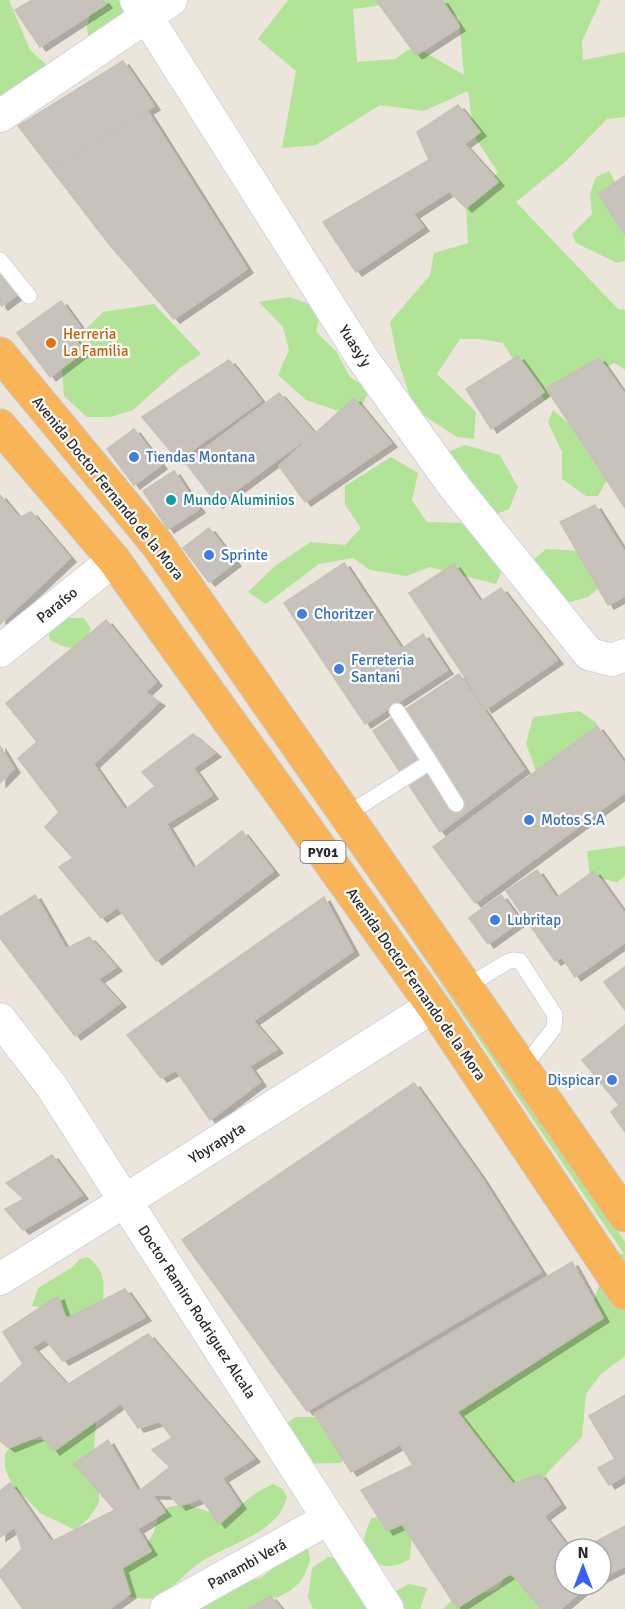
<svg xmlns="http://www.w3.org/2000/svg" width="625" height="1609" font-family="Signika,sans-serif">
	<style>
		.green { fill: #b2e497 }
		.building { fill: #c7c2bb; stroke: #c7c1b5; stroke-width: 1.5; filter: url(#shadow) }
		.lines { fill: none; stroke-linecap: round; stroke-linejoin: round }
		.service-casing { stroke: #d1d4e3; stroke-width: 17 }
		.minor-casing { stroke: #d1d4e3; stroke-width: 34 }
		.tertiary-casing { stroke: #d1d4e3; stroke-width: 35 }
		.trunk-casing { stroke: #c8c8c8; stroke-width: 35 }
		.service { stroke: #fff; stroke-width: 15 }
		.minor { stroke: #fff; stroke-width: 32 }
		.tertiary { stroke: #fff; stroke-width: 33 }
		.trunk { stroke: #f8b456; stroke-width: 33 }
		.food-dot { fill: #e8710a; stroke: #fff; stroke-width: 2 }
		.shop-dot { fill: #3f7fe0; stroke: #fff; stroke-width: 2 }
		.culture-dot { fill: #0f9aa8; stroke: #fff; stroke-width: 2 }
		.labels { text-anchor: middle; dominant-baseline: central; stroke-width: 4.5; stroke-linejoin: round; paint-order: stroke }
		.shield { fill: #fff; stroke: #6a6a6a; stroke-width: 1.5 }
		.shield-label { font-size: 14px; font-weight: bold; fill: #2a2a2a }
		.food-label { font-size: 15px; fill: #c56008; stroke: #fff; text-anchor: start }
		.street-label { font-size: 15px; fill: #2a2a2a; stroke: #fff }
		.shop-label { font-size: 15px; fill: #366cbe; stroke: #fff; text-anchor: start }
		.culture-label { font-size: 15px; fill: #0d838f; stroke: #fff; text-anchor: start }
	</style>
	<defs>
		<filter id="shadow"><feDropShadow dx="6" dy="4" stdDeviation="0" flood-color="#0004"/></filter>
	</defs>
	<rect width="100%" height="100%" fill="#ece5db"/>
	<!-- green -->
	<path class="green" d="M0,0H9L30,50L51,69L0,103Z
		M94,0H130L117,25L89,46L87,27Z
		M288,0H384V5L353,9L357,62L395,59L414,46L464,75L459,18L433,0H601L582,41L583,60L625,52V117L607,119L565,162L516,202L618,309L625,310V370L615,363L578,377L545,400L516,364L503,343L480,339H460L437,374L476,412L474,439L457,437L414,409L397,357L390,322L430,275L434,253L468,243L466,204L498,172L474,136L468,91L424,111L380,105L316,145L282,148L296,71L258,39Z
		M609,171C625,198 625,230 625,261L617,263L576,243L572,234L592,214L590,193L596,177Z
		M289,297L321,308L316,332L336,351L350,377L370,390L362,405L338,411L306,400L278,375L289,350L283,327L259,302Z
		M154,304L201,354L180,368L133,410L110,417H87L64,396L60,342L84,341L85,330L103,312Z
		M553,410L575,429L588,454L610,474L598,496H586L562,479V452L548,422Z
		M465,445L500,455L518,487L509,509L492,516L464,506L468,474L438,456Z
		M391,457L418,473L412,500L427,522L463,523L507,559L496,584L430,567L406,576L370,570L353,558L319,564L266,604L248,592L276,565L311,542L345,545L361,528L345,505V486Z
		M546,549L583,551L607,582L588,597L559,605L521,570Z
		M190,612L569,1156L625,1242V1356L601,1374L586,1394L582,1437L548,1472L543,1480L502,1487L454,1422L461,1395L568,1325L594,1301L603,1272L619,1254H624Z
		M59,618H84L91,629L80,650L62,646L50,640L48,632Z
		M579,711L597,723L594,757L536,771L526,744L533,717Z
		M625,846V876L617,882L590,876L587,851Z
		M88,1257C105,1272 104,1279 103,1301L76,1319L49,1309L32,1306L38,1288L71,1268L80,1259Z
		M295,1417H321L353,1453L340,1463L283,1464L278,1431Z
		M96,1421L94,1450L99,1473V1503L89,1518L75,1530L40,1513L26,1498L13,1487L5,1469V1454L16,1439L45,1440L79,1426Z
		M273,1484L283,1489L287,1497C285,1502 283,1509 280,1513C258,1541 221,1546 194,1567C181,1577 170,1593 154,1598C146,1600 135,1597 126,1597L120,1577L126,1562L143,1550L154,1532L158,1517L169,1507L186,1504L212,1513L240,1505L259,1491Z
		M394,1516L412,1530L410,1559C391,1569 386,1568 366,1559L364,1537L371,1518Z
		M303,1544L308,1549L310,1560L305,1574L299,1583L290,1591L278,1597L266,1599L248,1609H186L244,1582L262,1577L271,1570L276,1560Z
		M328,1557L351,1560L380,1609H313L308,1597L312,1568Z
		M506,1576L524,1578L557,1603L560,1609H443L452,1600L496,1590Z
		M409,1584L427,1588L420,1609H389L393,1593Z"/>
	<!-- building -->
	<path class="building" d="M32,0H103L106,4L40,47L15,10Z
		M376,0H442L459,27L416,55Z
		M123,61L154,106L52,170L18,126Z
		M458,105L480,132L464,144L498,182L466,208L449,191L413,214L423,227L356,272L323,222L429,160L417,132Z
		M147,111L247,269L174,319L109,244L52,170Z
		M625,176V235L598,194Z
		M0,270L18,294L2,306L0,304Z
		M61,301L80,327L71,334L84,351L50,377L17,333Z
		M518,356L544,392L491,429L466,389Z
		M599,358L625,395V508L546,388Z
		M229,360L261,401L178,460L142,417Z
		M279,393L314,433L217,504L186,463Z
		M354,398L391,443L305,502L279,466Z
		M134,429L161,465L134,485L107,449Z
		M174,471L199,509L168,529L143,491Z
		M0,495L19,518L31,512L70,558L0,624Z
		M595,505L625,553V596L608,605L560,522Z
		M209,528L235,562L209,582L183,548Z
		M344,563L401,649L423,634L447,670L365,724L284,603Z
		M454,564L480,602L501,588L557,660L486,709L409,593Z
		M106,620L156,682L145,692L159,702L93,764L125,810L155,786L142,772L193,734L215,753L193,768L212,795L166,824L193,869L242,831L273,871L156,961L118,907L101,918L59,867L73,858L45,827L59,812L18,758L37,742L6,703Z
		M459,674L524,769L440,832L373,731Z
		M597,726L625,764V792L475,903L433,847Z
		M0,746L14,769L0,783Z
		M537,870L556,898L594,871L625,914V942L575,977L562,957L555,961L506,891Z
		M35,895L66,949L89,937L116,967L98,979L120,1003L75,1036L0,938V917Z
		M501,895L520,921L488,944L469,918Z
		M324,897L353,951L253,1021L277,1049L249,1066L260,1082L210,1120L176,1070L161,1078L127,1035Z
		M625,967V1010L604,982Z
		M625,1025V1100L619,1105L582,1060Z
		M414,1083L480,1176L541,1272L307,1411L182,1240Z
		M625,1100V1132L611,1112Z
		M52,1155L82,1195L23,1230L5,1209L24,1199L6,1183Z
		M572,1262L603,1318L457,1412L513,1484L540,1474L560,1504L544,1516L569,1549H565V1585H588L560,1609H541L511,1573L457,1608L402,1524L387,1531L361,1490L413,1465L400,1444L351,1472L314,1414Z
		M125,1289L145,1317L63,1361L45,1339L32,1347L67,1385L148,1334L254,1458L222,1478L240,1505L219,1524L201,1498L180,1506L170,1495H152L165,1512L137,1529L151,1551L122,1568L130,1594L109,1609H23L0,1576V1571L22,1549L15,1527L0,1537V1491L10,1483L51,1542L115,1510L74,1464L108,1440L138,1492L170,1467L152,1450L172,1438L160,1421L138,1428L121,1403L54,1451L41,1435L9,1448L0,1441V1384L23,1364L3,1332L58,1296L66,1319Z
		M625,1395V1475L609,1485L598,1468L615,1459L589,1416Z
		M625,1526V1566L601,1578V1549H582Z
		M270,1596L281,1609H248L266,1599Z"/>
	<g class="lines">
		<defs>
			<path id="service" d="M0,260L29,296
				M430,762L456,804
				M346,815L430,762L397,711
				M466,987L507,962L513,960L520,961L555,1015L554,1028L523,1068"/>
			<path id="minor" d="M136,0L363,359L453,485L589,654L612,660L625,655
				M0,116L171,0
				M0,651L114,560
				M0,1019L52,1087L125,1201L0,1279
				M166,1609L329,1518"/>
			<path id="tertiary" d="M387,1609L125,1201L433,1006"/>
			<path id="trunk" d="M0,354L157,544L625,1215
				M0,426L114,560L433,1006L625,1293"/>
		</defs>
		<!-- service casing -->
		<use href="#service" class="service-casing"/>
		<!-- minor casing -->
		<use href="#minor" class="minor-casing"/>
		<!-- tertiary casing -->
		<use href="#tertiary" class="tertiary-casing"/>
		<!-- trunk casing -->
		<use href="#trunk" class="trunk-casing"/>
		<!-- service -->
		<use href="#service" class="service"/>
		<!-- minor -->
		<use href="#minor" class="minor"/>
		<!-- tertiary -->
		<use href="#tertiary" class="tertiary"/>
		<!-- trunk -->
		<use href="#trunk" class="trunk"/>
	</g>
	<!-- markers -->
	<circle class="food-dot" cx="51" cy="343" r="6"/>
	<g class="shop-dot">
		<circle cx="134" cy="457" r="6"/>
		<circle cx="209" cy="555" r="6"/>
		<circle cx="302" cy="614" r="6"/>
		<circle cx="339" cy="669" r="6"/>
		<circle cx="529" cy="820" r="6"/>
		<circle cx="495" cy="920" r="6"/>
		<circle cx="612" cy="1080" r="6"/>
	</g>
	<circle class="culture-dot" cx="171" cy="500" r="6"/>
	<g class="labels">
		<!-- shield labels -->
		<rect class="shield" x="300.5" y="841" width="45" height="22" rx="4.5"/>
		<g class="shield-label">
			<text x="323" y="852">PY01</text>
		</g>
		<!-- food labels -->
		<g class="food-label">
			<text x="63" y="334">Herreria<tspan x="63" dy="17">La Familia</tspan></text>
		</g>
		<!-- street labels -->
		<g class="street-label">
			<text transform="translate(355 346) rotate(57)">Yuasy'y</text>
			<text transform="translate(108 488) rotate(51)">Avenida Doctor Fernando de la Mora</text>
			<text transform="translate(57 605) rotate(-39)">Paraíso</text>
			<text transform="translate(416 984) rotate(55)">Avenida Doctor Fernando de la Mora</text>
			<text transform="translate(217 1143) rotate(-32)">Ybyrapyta</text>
			<text transform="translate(197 1312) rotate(57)">Doctor Ramiro Rodriguez Alcala</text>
			<text transform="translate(247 1564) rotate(-29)">Panambi Verá</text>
		</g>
		<!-- shop labels -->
		<g class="shop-label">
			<text x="146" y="457">Tiendas Montana</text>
			<text x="221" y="555">Sprinte</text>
			<text x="314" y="614">Choritzer</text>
			<text x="351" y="660">Ferreteria<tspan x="351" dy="17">Santani</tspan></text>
			<text x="541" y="820">Motos S.A</text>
			<text x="507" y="920">Lubritap</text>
			<text x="600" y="1080" text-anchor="end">Dispicar</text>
		</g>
		<!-- culture labels -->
		<g class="culture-label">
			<text x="183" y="500">Mundo Aluminios</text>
		</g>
	</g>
	<!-- north arrow -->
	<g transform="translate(583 1567)"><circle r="28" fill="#ffffff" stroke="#aaaaaa" stroke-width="1.5"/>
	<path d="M0-4.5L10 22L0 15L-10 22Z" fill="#3860fc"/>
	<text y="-9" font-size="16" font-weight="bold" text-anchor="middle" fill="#2a2a2a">N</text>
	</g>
</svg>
